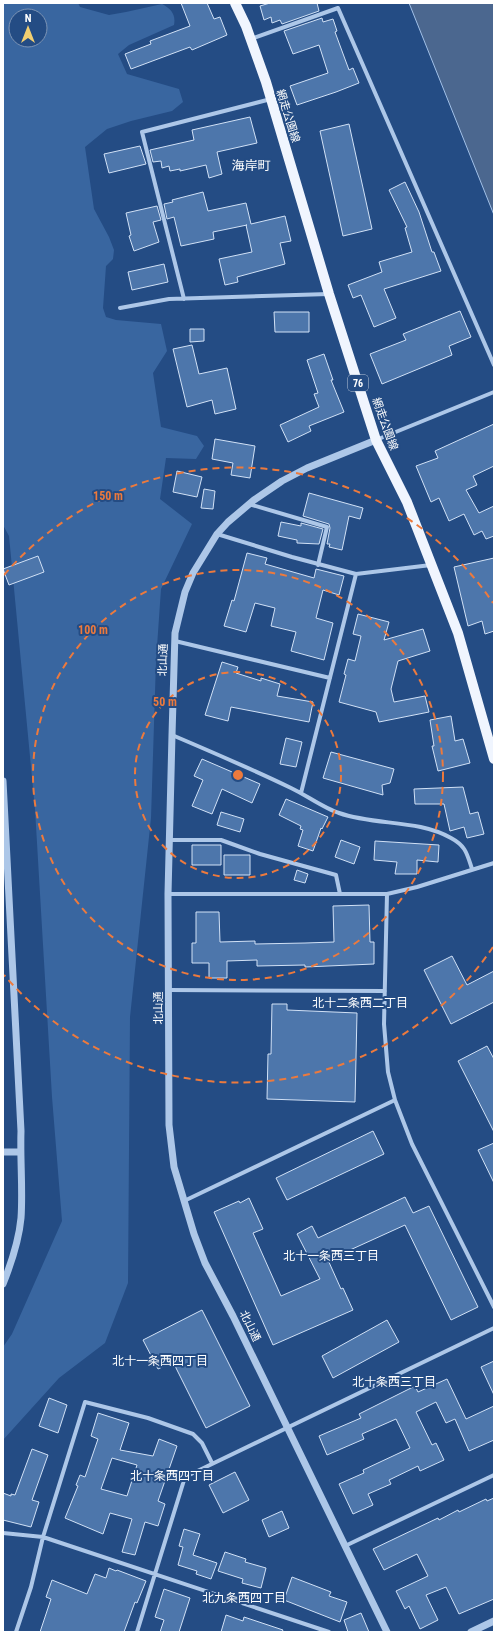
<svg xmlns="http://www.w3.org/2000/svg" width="497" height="1635" font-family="'Roboto Condensed','Noto Sans JP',sans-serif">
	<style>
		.green { fill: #3966a0; fill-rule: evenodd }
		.water { fill: #4b678f; stroke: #a2c1e8 }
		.building { fill: #4d76ab; stroke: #d1e1f6; fill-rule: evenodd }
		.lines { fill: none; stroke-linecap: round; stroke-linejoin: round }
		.minor { stroke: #adc7e8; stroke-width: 4 }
		.tertiary { stroke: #adc7e8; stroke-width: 7 }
		.primary { stroke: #f0f5fe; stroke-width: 10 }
		.ring { fill: none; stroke: #ed7a3d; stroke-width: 2; stroke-dasharray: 7 5 }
		.labels { text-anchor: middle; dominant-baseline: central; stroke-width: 4; stroke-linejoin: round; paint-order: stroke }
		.shield { fill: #244c84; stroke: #bdc9da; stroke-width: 1 }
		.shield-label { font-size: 10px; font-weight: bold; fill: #fff }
		.street-label { font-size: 11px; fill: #fff; stroke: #244c84 }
		.neighbourhood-label { font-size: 12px; fill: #fff; stroke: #244c84 }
		.quarter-label { font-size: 13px; fill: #fff; stroke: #244c84 }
		.centre { fill: #ed7a3d; stroke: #244c84; stroke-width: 2 }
		.ring-label { font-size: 12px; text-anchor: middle; font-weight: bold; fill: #ed7a3d; stroke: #244c84; stroke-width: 4; stroke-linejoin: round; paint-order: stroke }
	</style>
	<rect width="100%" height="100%" fill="#244c84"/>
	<!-- green -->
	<path class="green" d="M3,3H78L80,7L109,15L126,12L162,4C171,9 176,14 174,25L129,45L118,54L127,74L179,89L183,102L172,111L131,121L107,129L85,147L94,209L109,237L114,250L113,259L106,266L103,308L106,317L116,320L161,324L167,351L153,373L161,427L197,436L204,446L196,459L166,458L160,499L192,524L161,589L156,661L151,818L130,1017L128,1283L105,1343L59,1378L3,1440V1347L12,1334L62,1221L52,1097L35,809L9,536L3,525ZM16,16H40V40H16Z"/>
	<!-- water -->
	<path class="water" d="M409,3H494V215Z"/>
	<!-- building -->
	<path class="building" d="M181,3H207L214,19L220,17L227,35L192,50L190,47L131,69L125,54L151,44L150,41L190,26Z
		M270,3H317L319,11L282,24L280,20L272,23L271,17L264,20L260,6Z
		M322,18L323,22L333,19L337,31L335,32L349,70L353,68L359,83L336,92L297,105L290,86L328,73L319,45L293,54L284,31Z
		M250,117L257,143L217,152L222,174L209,178L206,165L180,171V169L170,171L169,166L162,168L161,161L153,162L150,150L194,140L192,130Z
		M349,124L372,229L343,236L320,131Z
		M140,146L146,164L109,173L104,154Z
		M405,182L419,212L432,252H434L441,271L384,289L396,318L374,327L361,295L353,298L348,285L382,272L379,262L412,252L405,228L407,227L389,190Z
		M203,192L208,211L246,203L251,224L285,216L291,241L280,243L285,264L237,277L238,282L225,285L219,259L252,252L246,225H247L213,232L214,239L181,246L174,217L167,219L164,204L173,202L172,200Z
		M157,206L161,220L153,222L159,242L134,251L129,236L131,235L126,213Z
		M164,264L168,282L132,290L128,272Z
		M460,311L471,337L449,346L452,355L382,384L370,354L406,340L403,334Z
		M274,312H309V332H275Z
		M190,329H204V341L190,342Z
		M192,345L199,374L227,368L236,409L215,414L212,400L187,407L173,349Z
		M324,354L333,380H331L344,412L309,426L311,431L288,442L280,425L319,407L314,394L318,393L307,360Z
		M494,424V466L473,476L477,485L466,490L479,513L494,506V536L486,539L482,531L474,535L464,514L449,521L439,498L431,502L416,466L438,458L435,451Z
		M215,439L255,446L250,478L231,475L233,463L212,459Z
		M177,471L202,477L197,497L173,492Z
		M204,489L215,491L213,509L201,508Z
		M309,493L363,508L360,519L349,516L342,550L329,547L330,544H327L330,528L329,524L303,516Z
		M281,522L301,526V523L323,529L319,544L297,543V540L278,536Z
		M247,553L267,558L265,564L314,578L316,569L344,576L339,595L323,590L316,618L333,623L324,660L291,651L296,632L271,626L275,608L255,603L246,632L224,626L232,600L234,601Z
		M38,556L44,572L9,585L3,569Z
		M494,558V631L485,634L482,621L468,626L454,567Z
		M358,614L389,622L384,640L423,629L430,651L398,661L391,689L394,702L425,696L429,712L379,722L376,712L339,702L346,675L344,674L348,659L355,661L361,636L353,634Z
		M222,662L238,667L236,673L261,681V678L280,684L277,696L313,702L309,722L231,707L228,721L205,715Z
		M451,716L455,741L463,739L470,763L438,771L432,746H434L430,720Z
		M286,738L302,742L296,767L280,764Z
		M331,752L394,769L390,783L382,785L383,795L323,778Z
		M202,759L260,784L252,803L222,789L212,814L192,806L203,780L194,776Z
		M463,787L470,814L478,812L484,834L467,838L464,827L450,831L444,804H415L414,789Z
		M286,799L328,817L322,829L321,828L313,851L298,846L303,830L300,829L301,826L279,815Z
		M221,812L244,819L240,832L217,825Z
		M341,840L360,847L354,864L335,857Z
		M375,841L439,845L438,862L417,860V874H395L397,862L374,860Z
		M192,845H221V865H192Z
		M224,855H250V875H224Z
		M297,870L308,874L305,883L294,880Z
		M369,905L370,942H374V964L305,967V965L257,966V960L227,961V978H209V963H192V943H196V912H219L220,942L255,941V944L305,943L334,942L333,906Z
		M452,956L467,985L494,971V1002L451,1024L424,970Z
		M272,1004H287V1010L357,1013L355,1102L267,1099L268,1054H271Z
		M487,1046L494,1059V1132L458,1061Z
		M373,1131L384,1154L287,1200L276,1178Z
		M494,1143V1183L478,1150Z
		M405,1197L413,1213L429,1206L478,1307L451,1320L405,1225L328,1260L341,1289L343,1288L353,1310L273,1345L214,1212L239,1201L240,1203L249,1198L263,1229L253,1233L281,1296L320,1279L297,1234L312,1226L318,1238Z
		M202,1310L250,1406L206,1428L173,1362L158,1369L143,1340Z
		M387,1320L399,1342L333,1378L322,1356Z
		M494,1361V1395L481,1367Z
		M447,1379L466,1419L494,1406V1440L469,1451L455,1419L446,1423L436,1402L416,1412L432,1445L436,1443L444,1460L420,1471L418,1466L389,1480L391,1484L368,1494L373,1505L353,1514L339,1484L364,1473L363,1470L410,1448L396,1419L362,1434L364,1439L327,1455L319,1436L361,1418L359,1414L415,1386L418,1392Z
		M49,1398L67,1405L58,1433L39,1426Z
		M98,1413L129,1423L120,1450L153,1456L159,1439L177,1446L158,1501L165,1504L158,1526L145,1522L135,1555L122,1552L132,1519L110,1513L103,1534L65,1518L78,1486L76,1485L80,1475L85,1477L98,1439L91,1436ZM112,1458L137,1465L127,1496L101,1489Z
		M32,1449L48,1455L32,1500L39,1502L31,1527L3,1520V1493L11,1496V1494L15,1495Z
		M235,1472L249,1500L223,1513L209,1485Z
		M494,1498V1599L459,1614L446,1587L426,1595L438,1620L420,1629L409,1606L405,1609L396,1591L428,1576L417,1554L384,1570L373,1549L438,1518L439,1520L458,1510L459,1512L486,1499L487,1501Z
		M282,1511L289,1528L269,1537L262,1520Z
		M184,1529L200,1534L193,1555L217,1563L211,1579L196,1574L197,1571L178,1565L183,1547L179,1546Z
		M225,1552L246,1559L245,1562L266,1568L261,1588L242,1583L243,1579L218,1571Z
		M109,1568L116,1571L117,1570L146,1581L137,1603L135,1602L124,1632H40L51,1599L46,1597L52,1580L87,1594L95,1574L106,1578Z
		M292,1577L331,1592L329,1596L347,1602L340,1622L284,1600Z
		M164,1589L190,1598L179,1632H160L164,1620L155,1617Z
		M361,1613L369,1632H348L344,1620Z
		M226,1615L243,1621L244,1617L283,1630L282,1632H221Z"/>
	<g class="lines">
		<!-- minor -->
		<path class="minor" d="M251,39L338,8L494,365
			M184,299L142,132L271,99
			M120,308L169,299L329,294
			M376,440L494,392
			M249,504L327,527L318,565
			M217,534L292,557L356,574L431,565
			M175,641L330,678
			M172,735C212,752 252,769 291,788C306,795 325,809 339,813C376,826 417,819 451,838C466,846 467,854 472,869
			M301,793L356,574
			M170,840H221L260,854L336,875L340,894
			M168,894H387L417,887L494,863
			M387,894L384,1024L388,1072L395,1100L412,1144L494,1307
			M169,990L385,991
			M184,1201L395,1100
			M3,1533L43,1537L329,1632
			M345,1546L494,1475
			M16,1632L31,1587L43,1537L85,1402L148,1418L193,1434L202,1443L212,1463
			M137,1632L185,1477L494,1328"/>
		<!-- tertiary -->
		<path class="tertiary" d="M376,440L307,468L282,481L254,500L228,522L217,534L193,573L185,592L175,633L172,735L168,894L169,1125L174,1167L194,1234L205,1263L233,1316L387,1632
			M3,781L21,1131C20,1160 23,1190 21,1218C19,1240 11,1264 3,1284
			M3,1152H20
			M471,1632L494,1621"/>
		<!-- primary -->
		<path class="primary" d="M235,3L246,26L266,82L329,294L376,440L407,502L458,633L494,759"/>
	</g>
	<!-- distance rings -->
	<g class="ring">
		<circle cx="238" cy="775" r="103"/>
		<circle cx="238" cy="775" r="205"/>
		<path d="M493 947A308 308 0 0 1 4 975M4 575A308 308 0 0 1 493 603"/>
	</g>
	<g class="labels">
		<!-- shield labels -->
		<rect class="shield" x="348" y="375" width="20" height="16" rx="3"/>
		<g class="shield-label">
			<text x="358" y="383">76</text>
		</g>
		<!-- street labels -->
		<g class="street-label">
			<text transform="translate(288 116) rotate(73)">網走公園線</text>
			<text transform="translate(385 424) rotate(70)">網走公園線</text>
			<text transform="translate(163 660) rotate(-88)">北山通</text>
			<text transform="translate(158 1008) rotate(-90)">北山通</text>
			<text transform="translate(250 1326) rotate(64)">北山通</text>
		</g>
		<!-- neighbourhood labels -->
		<g class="neighbourhood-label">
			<text x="360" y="1003">北十二条西二丁目</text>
			<text x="331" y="1256">北十一条西三丁目</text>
			<text x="160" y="1361">北十一条西四丁目</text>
			<text x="394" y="1382">北十条西三丁目</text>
			<text x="172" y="1476">北十条西四丁目</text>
			<text x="244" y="1598">北九条西四丁目</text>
		</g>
		<!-- quarter labels -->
		<g class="quarter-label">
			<text x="251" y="165">海岸町</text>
		</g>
	</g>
	<circle cx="238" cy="775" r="6" class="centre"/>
	<g class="ring-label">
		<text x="108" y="500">150 m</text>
		<text x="93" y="634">100 m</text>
		<text x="165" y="706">50 m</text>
	</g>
	<!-- border -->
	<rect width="497" height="1635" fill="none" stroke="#ffffff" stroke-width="8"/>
	<!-- north arrow -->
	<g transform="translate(28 28)"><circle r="19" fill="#244c84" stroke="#7c94b5"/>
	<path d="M0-3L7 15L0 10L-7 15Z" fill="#f2cf71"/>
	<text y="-6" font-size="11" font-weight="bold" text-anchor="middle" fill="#ffffff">N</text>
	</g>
</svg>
